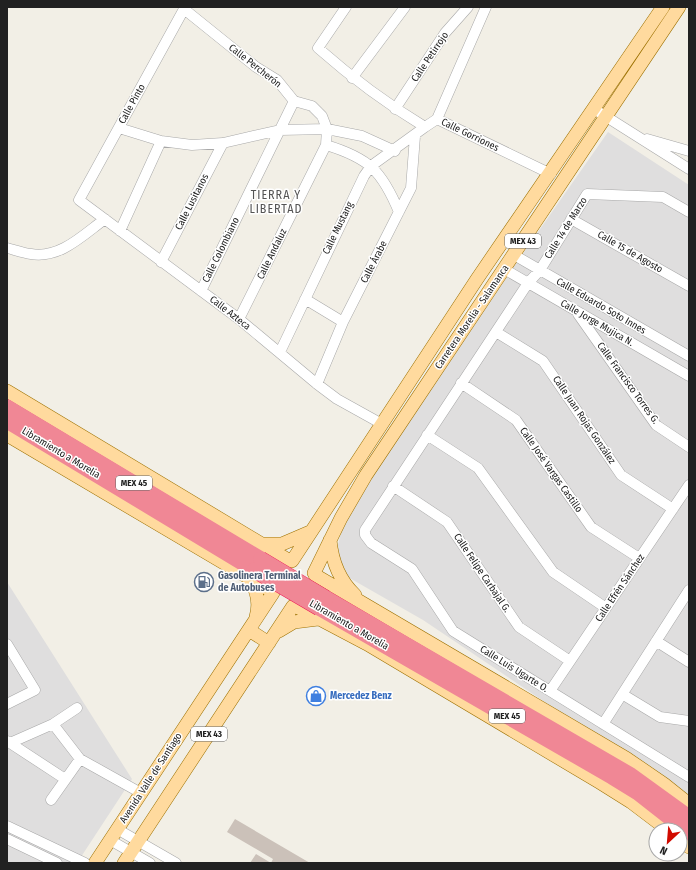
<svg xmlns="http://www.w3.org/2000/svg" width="696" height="870" font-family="'Fira Sans Condensed',sans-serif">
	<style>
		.residential { fill: #dfdede }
		.building { fill: #cbc1b9 }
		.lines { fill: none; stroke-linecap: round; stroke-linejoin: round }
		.minor-casing { stroke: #a8a8a8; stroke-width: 11 }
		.major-casing { stroke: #9d7100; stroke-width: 14 }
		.highway-casing { stroke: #ee1655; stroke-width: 16 }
		.minor { stroke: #fff; stroke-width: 10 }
		.major { stroke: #ffda9e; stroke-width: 13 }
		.highway { stroke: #f08795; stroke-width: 15 }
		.highway-bridge-casing { stroke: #ee1655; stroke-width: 16; stroke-linecap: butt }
		.highway-bridge { stroke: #f08795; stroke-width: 15 }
		.labels { text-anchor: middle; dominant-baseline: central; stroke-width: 3; stroke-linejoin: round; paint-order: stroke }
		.shield { fill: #fff; stroke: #646464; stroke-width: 1 }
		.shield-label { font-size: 9px; font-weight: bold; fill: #212121 }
		.street-label { font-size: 10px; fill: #212121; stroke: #fff }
		.service-label { font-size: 10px; font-weight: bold; fill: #4e5e75; stroke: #fff; text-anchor: start }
		.shop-label { font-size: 10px; font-weight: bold; fill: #366cbe; stroke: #fff; text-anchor: start }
		.quarter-label { font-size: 12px; letter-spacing: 1px; fill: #545454; stroke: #fff }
	</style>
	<rect width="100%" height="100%" fill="#f2efe6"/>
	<!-- residential -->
	<path class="residential" d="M608,132L689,185V799L423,620L332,568L349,502Z
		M7,582L132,779L77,863H7Z"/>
	<!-- building -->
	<path class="building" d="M235,819L310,863H271L273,859L227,832Z
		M256,854L271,863H250Z"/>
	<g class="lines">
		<defs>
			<path id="minor" d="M346,7L318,48C352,78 387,104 425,127L437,119L551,174
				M352,78L405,7
				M395,109L445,33L468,7
				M594,109L689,169
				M437,119L486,7
				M119,128L161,141L192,145L223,143L280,130L327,129L362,136L395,151
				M647,139L689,151
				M326,145C369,158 382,171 399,212
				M689,212L663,197L587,194L540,270L528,283L365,530V535L371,543L412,569L453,631L689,777
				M571,219L689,286
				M120,231L161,141
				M7,248C15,250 23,253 31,254C60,259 83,235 105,219
				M514,255L689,356
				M161,262L223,143
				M504,269L689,376
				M201,291L294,101
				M305,299L343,322
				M578,314L656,425L689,447
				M239,319L326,145L327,129L322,116L312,106L294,101L277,80L256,67L184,9L79,200L239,319L317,384L337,399L382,424
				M496,332L543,361L621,475L673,509
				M280,352L364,176L371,166L425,127
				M461,383L516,420L591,527L639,558
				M317,384L343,322L411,188L415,136
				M427,435L478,468L553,572L606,608
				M393,486L447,522L519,627L570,661
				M656,641L689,662
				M7,644L35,690L7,704
				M550,691L689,485
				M622,694L660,717L689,721
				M53,724L80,759L141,793
				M603,724L689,590
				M7,741L65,779
				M10,743L53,724L77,708
				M51,800L80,759
				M7,826L85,863
				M117,829L176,863
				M7,839L57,863
				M110,840L150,863"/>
			<path id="major" d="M7,391L290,561
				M7,435L273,592
				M330,540C332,561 339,580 355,595
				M263,544H282L310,532
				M292,561L477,279L663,7
				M314,573L341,518L366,475L679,7
				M315,575L626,758L664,784L689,804
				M249,579C257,590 260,603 256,617
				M295,606L367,644L599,782L631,802L668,830
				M249,630L269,643
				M279,631L294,622L318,619
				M680,840L689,847
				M95,863L273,593
				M124,863L293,606"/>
			<path id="highway" d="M7,407L261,559
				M7,421L254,570
				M326,598L631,775L689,817
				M319,608L612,777L638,793L689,833"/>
		</defs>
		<!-- minor casing -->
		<use href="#minor" class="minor-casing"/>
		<!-- major casing -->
		<use href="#major" class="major-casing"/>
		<!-- highway casing -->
		<use href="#highway" class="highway-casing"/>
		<!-- minor -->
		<use href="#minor" class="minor"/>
		<!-- major -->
		<use href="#major" class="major"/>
		<!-- highway -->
		<use href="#highway" class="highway"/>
		<defs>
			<path id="highway-bridge" d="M261,559L326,598
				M254,570L319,608"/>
		</defs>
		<!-- highway-bridge casing -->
		<use href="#highway-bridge" class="highway-bridge-casing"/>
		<!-- highway-bridge -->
		<use href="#highway-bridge" class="highway-bridge"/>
	</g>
	<!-- icons -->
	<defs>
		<symbol id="fuel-ring" viewBox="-11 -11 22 22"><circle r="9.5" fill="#fff" stroke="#5c6f8a" stroke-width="1.5"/><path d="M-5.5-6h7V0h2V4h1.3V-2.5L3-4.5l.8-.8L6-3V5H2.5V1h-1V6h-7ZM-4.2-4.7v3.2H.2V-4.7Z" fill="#5c6f8a"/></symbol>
		<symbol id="shop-ring" viewBox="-11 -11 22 22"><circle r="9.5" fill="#fff" stroke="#3f7fe0" stroke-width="1.5"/><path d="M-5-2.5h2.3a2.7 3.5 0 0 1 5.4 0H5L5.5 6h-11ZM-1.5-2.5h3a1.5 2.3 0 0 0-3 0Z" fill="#3f7fe0"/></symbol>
	</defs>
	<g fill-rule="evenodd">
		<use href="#fuel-ring" x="193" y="571" width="22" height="22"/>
		<use href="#shop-ring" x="305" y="685" width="22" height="22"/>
	</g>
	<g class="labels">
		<!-- shield labels -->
		<g class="shield">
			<rect x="505" y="234" width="36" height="14" rx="3"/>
			<rect x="116" y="476" width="36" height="14" rx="3"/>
			<rect x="489" y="709" width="36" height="14" rx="3"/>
			<rect x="191" y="727" width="36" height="14" rx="3"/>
		</g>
		<g class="shield-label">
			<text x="523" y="241">MEX 43</text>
			<text x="134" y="483">MEX 45</text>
			<text x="507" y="716">MEX 45</text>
			<text x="209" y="734">MEX 43</text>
		</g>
		<!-- street labels -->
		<g class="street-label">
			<text transform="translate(430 57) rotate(-56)">Calle Petirrojo</text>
			<text transform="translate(255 66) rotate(38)">Calle Percherón</text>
			<text transform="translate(132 104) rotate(-61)">Calle Pinto</text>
			<text transform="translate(470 135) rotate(26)">Calle Gorriones</text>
			<text transform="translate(192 202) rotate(-63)">Calle Lusitanos</text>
			<text transform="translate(338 228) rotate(-64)">Calle Mustang</text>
			<text transform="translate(566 228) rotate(-58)">Calle 14 de Marzo</text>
			<text transform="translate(221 250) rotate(-64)">Calle Colombiano</text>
			<text transform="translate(630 252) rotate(30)">Calle 15 de Agosto</text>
			<text transform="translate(272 254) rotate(-64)">Calle Andaluz</text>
			<text transform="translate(374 262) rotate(-63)">Calle Árabe</text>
			<text transform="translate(601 306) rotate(30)">Calle Eduardo Soto Innes</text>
			<text transform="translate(230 313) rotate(38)">Calle Azteca</text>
			<text transform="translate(472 317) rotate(-56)">Carretera Morelia - Salamanca</text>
			<text transform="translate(597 323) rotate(30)">Calle Jorge Mujica N.</text>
			<text transform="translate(628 383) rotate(54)">Calle Francisco Torres G.</text>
			<text transform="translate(584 420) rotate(56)">Calle Juan Rojas González</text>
			<text transform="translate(61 453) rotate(31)">Libramiento a Morelia</text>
			<text transform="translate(551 470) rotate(55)">Calle José Vargas Castillo</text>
			<text transform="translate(482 573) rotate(56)">Calle Felipe Carbajal G.</text>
			<text transform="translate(620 588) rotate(-56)">Calle Efrén Sánchez</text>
			<text transform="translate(349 625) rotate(30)">Libramiento a Morelia</text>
			<text transform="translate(514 669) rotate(32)">Calle Luis Ugarte O.</text>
			<text transform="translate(151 778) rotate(-57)">Avenida Valle de Santiago</text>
		</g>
		<!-- service labels -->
		<g class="service-label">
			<text x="218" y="576">Gasolinera Terminal<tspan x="218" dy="12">de Autobuses</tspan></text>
		</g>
		<!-- shop labels -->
		<g class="shop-label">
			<text x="330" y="696">Mercedez Benz</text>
		</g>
		<!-- quarter labels -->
		<g class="quarter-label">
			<text x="276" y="195">TIERRA Y<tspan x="276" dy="14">LIBERTAD</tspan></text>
		</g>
	</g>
	<!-- border -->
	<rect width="696" height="870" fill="none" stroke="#212121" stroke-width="16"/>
	<!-- north arrow -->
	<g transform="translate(668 842) rotate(206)"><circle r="19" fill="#ffffff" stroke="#a6a6a6"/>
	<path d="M0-3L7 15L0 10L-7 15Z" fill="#d10b00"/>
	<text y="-6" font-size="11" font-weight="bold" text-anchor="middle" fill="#212121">N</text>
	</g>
</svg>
